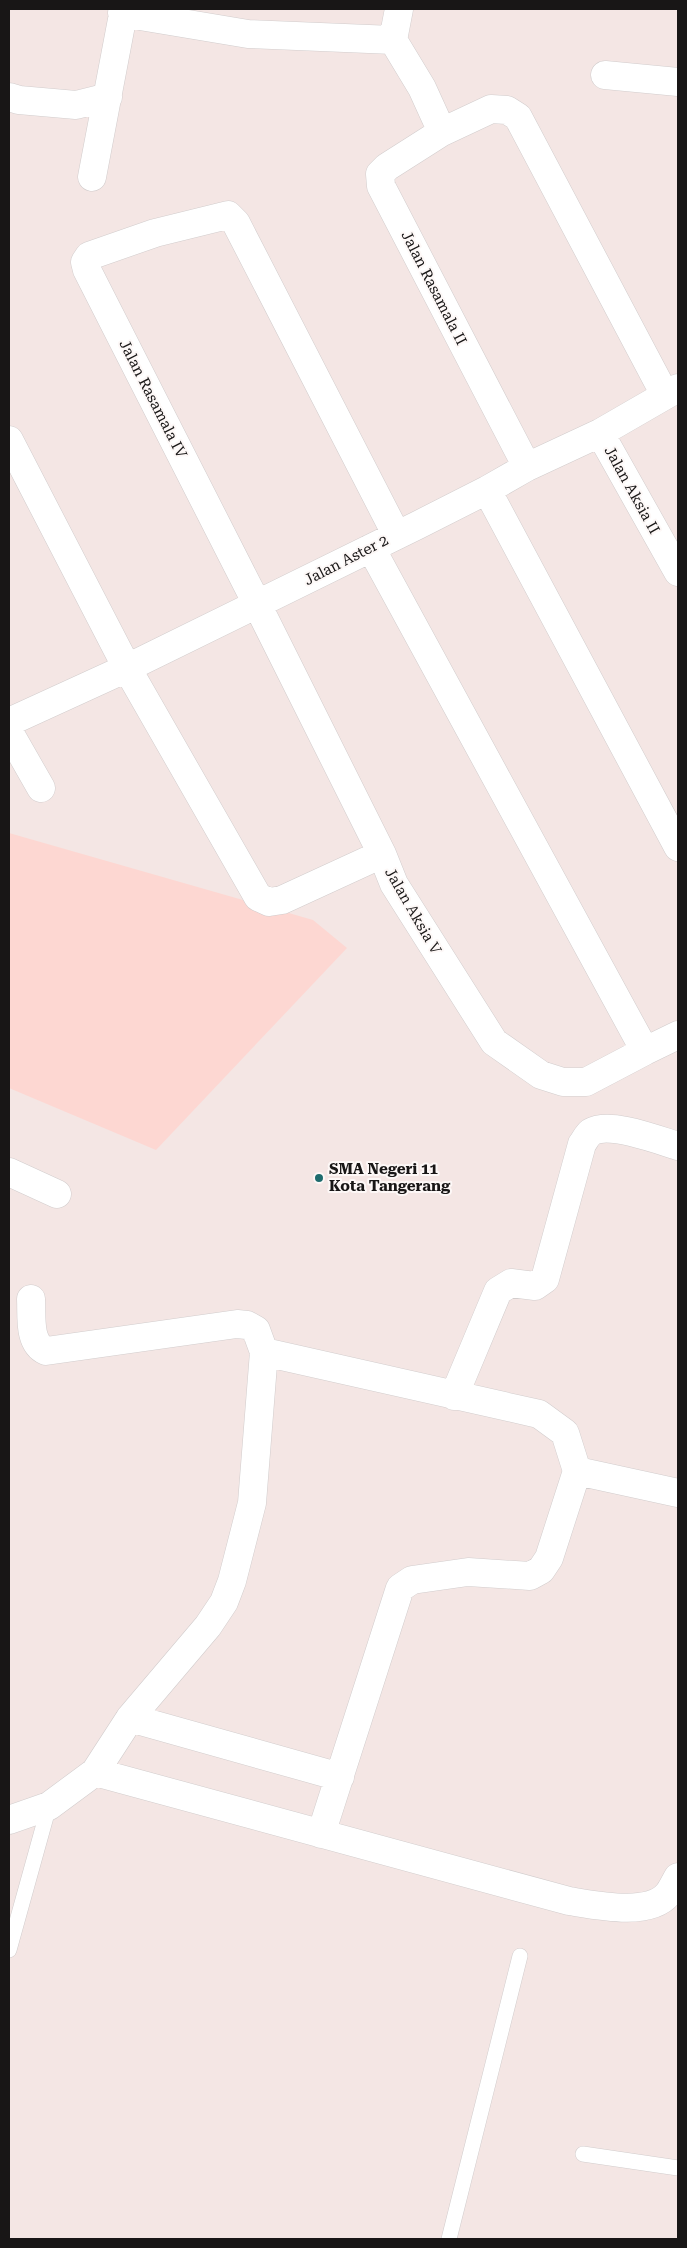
<svg xmlns="http://www.w3.org/2000/svg" width="687" height="2248" font-family="'Roboto Serif',serif">
	<style>
		.built { fill: #f4e6e4 }
		.green { fill: #fdd7d2 }
		.lines { fill: none; stroke-linecap: round; stroke-linejoin: round }
		.service-casing { stroke: #d2cdcd; stroke-width: 16 }
		.minor-casing { stroke: #d2cdcd; stroke-width: 29 }
		.service { stroke: #fff; stroke-width: 15 }
		.minor { stroke: #fff; stroke-width: 28 }
		.poi-dot { fill: #1e6b6d; stroke: #fdf8f7; stroke-width: 2 }
		.labels { text-anchor: middle; dominant-baseline: central; stroke-width: 4; stroke-linejoin: round; paint-order: stroke }
		.street-label { font-size: 15px; fill: #181616; stroke: #fdf8f7 }
		.poi-label { font-size: 15px; font-weight: bold; fill: #181616; stroke: #fdf8f7; text-anchor: start }
	</style>
	<rect width="100%" height="100%" fill="#fdf8f7"/>
	<!-- built -->
	<path class="built" d="M9,9H678V2239H9Z"/>
	<!-- green -->
	<path class="green" d="M9,833L313,920L347,948L156,1150L9,1088Z"/>
	<g class="lines">
		<defs>
			<path id="service" d="M9,1950L49,1806
				M583,2154L678,2168
				M449,2239L520,1956"/>
			<path id="minor" d="M399,9L393,40L422,88L442,132
				M122,13L248,34L393,40
				M605,75L678,82
				M9,97L19,100L76,105L108,97
				M92,177L124,9
				M600,433L678,572
				M9,440L127,668L258,897L269,902L282,900L382,854
				M527,467L381,186L380,174L387,167L442,132L491,109L507,110L518,117L665,395
				M487,490L678,847
				M371,548L645,1051L586,1082H563L541,1075L494,1042L394,884L382,854L257,604L87,270L85,262L89,256L155,233L228,215L236,223L396,534
				M9,722L127,668L418,525L487,490L527,467L600,433L678,388
				M9,732L41,788
				M645,1051L678,1035
				M9,1172L57,1194
				M264,1352L539,1414L565,1433L577,1471L549,1558L541,1570L530,1576L468,1572L412,1580L400,1588L321,1834
				M454,1396L498,1291L511,1283L535,1286L545,1279L582,1144C585,1140 587,1135 591,1132C610,1121 658,1140 678,1146
				M577,1471L678,1493
				M130,1718L340,1777
				M95,1772L569,1901C595,1905 649,1917 668,1894C672,1889 675,1882 678,1877
				M9,1820L49,1806L95,1772L130,1718L208,1626L224,1602L232,1581L252,1503L264,1352L256,1330L247,1325L237,1324L46,1351C28,1343 32,1316 31,1299"/>
		</defs>
		<!-- service casing -->
		<use href="#service" class="service-casing"/>
		<!-- minor casing -->
		<use href="#minor" class="minor-casing"/>
		<!-- service -->
		<use href="#service" class="service"/>
		<!-- minor -->
		<use href="#minor" class="minor"/>
	</g>
	<!-- markers -->
	<circle class="poi-dot" cx="319" cy="1178" r="5"/>
	<g class="labels">
		<!-- street labels -->
		<g class="street-label">
			<text transform="translate(434 288) rotate(63)">Jalan Rasamala II</text>
			<text transform="translate(153 399) rotate(63)">Jalan Rasamala IV</text>
			<text transform="translate(632 490) rotate(61)">Jalan Aksia II</text>
			<text transform="translate(346 560) rotate(-27)">Jalan Aster 2</text>
			<text transform="translate(413 911) rotate(60)">Jalan Aksia V</text>
		</g>
		<!-- poi labels -->
		<g class="poi-label">
			<text x="329" y="1169">SMA Negeri 11<tspan x="329" dy="17">Kota Tangerang</tspan></text>
		</g>
	</g>
	<!-- border -->
	<rect width="687" height="2248" fill="none" stroke="#181616" stroke-width="20"/>
</svg>
